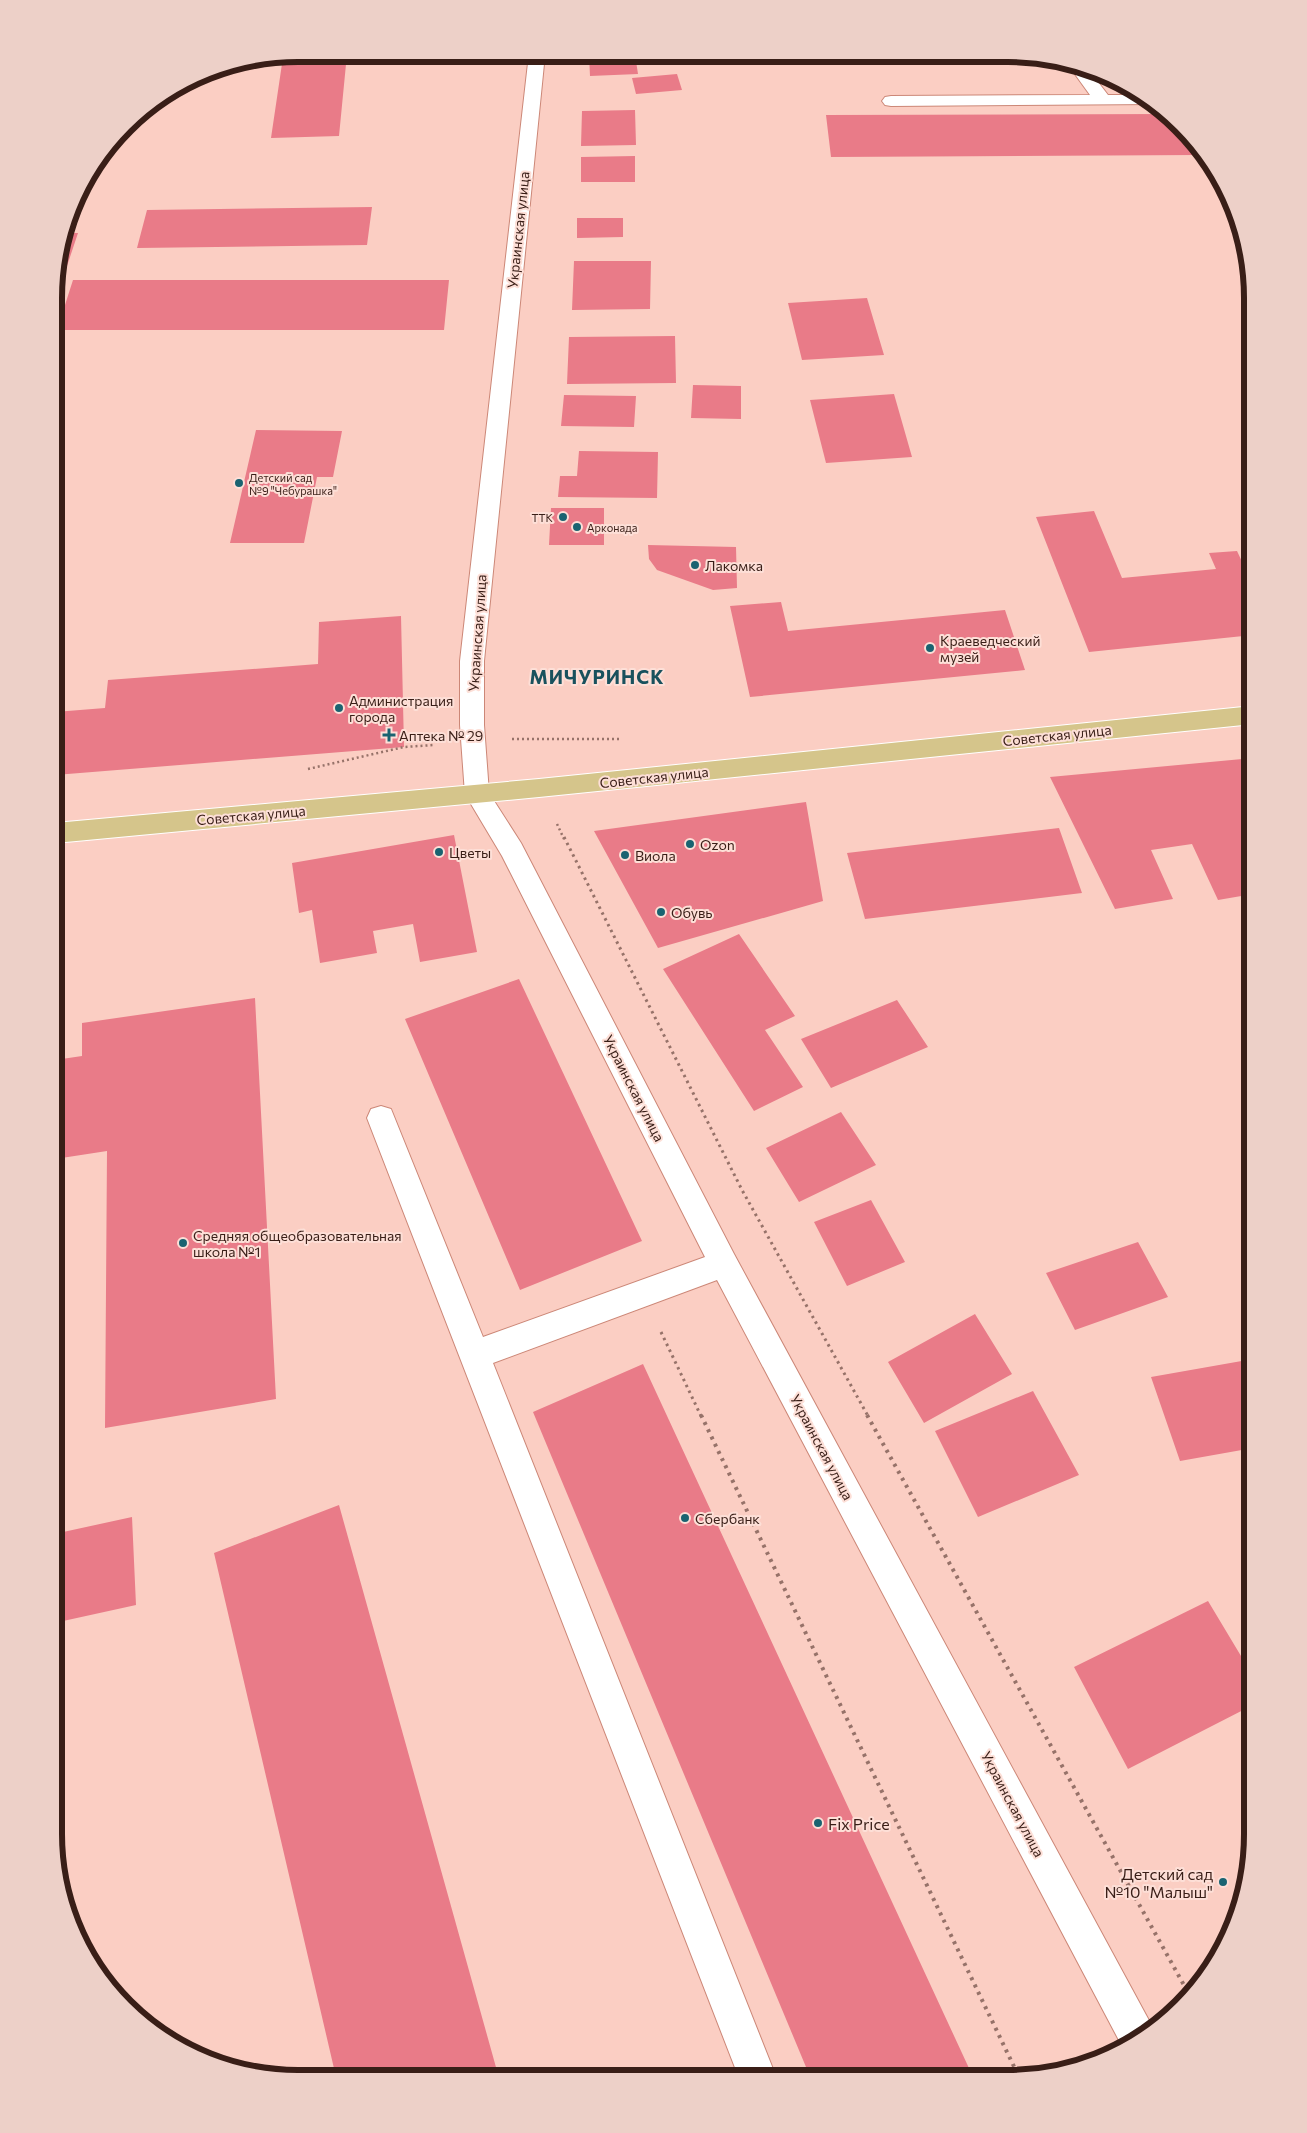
<svg xmlns="http://www.w3.org/2000/svg" width="1307" height="2133" font-family="Commissioner,sans-serif">
	<style>
		.building { fill: #e97b88 }
		.lines { fill: none; stroke-linecap: round; stroke-linejoin: round }
		.minor-casing { stroke: #cc8777; stroke-width: 2 }
		.major-casing { stroke: #fff; stroke-width: 2 }
		.path-far2 { stroke: #967269; stroke-width: 2.5; stroke-dasharray: 2 3; stroke-linecap: butt }
		.path-far1 { stroke: #967269; stroke-width: 3; stroke-dasharray: 2.5 4; stroke-linecap: butt }
		.path { stroke: #967269; stroke-width: 4; stroke-dasharray: 3 5; stroke-linecap: butt }
		.minor { fill: #fff; fill-rule: evenodd }
		.major { fill: #d5c58b; fill-rule: evenodd }
		.poi-dot { fill: #1a6371; stroke: #fddfd7; stroke-width: 2 }
		.labels { text-anchor: middle; dominant-baseline: central; stroke-width: 4; stroke-linejoin: round; paint-order: stroke }
		.far-poi-label { font-size: 11px; fill: #391e17; stroke: #fddfd7; text-anchor: start }
		.street-label { font-size: 14px; fill: #391e17; stroke: #fddfd7 }
		.poi-label { font-size: 14px; fill: #391e17; stroke: #fddfd7; text-anchor: start }
		.near-poi-label { font-size: 16px; fill: #391e17; stroke: #fddfd7; text-anchor: start }
		.district-label { font-size: 19px; font-weight: bold; letter-spacing: 1px; fill: #19515d; stroke: #fddfd7 }
		.rim { fill: none; stroke: #391e17; stroke-width: 6 }
	</style>
	<rect width="100%" height="100%" fill="#fbcec3"/>
	<!-- building -->
	<path class="building" d="M299,54H347L339,136L271,138L283,57Z
		M589,55H665V60L636,61L638,74L590,76Z
		M677,74L682,90L636,94L632,78Z
		M635,110L636,145L581,146L582,111Z
		M1167,114L1193,140L1198,155L831,157L826,115Z
		M635,156V182H581V157Z
		M372,207L367,245L137,248L147,210Z
		M577,218H623V237L577,238Z
		M66,233H78L62,281H56V267Z
		M574,261H651L650,309L572,310Z
		M73,280H449L444,330H57Z
		M867,298L884,355L802,360L788,303Z
		M675,336L676,383L567,384L569,337Z
		M693,385L741,386V419L691,418Z
		M894,394L912,457L826,463L810,400Z
		M564,395L636,396L634,427L561,426Z
		M256,430L342,431L333,477H317L304,543H230Z
		M579,451L658,452L657,498L558,497L560,476H577Z
		M551,508H604V545H549Z
		M1094,511L1122,578L1216,569L1209,553L1237,551L1253,585V635L1089,652L1036,517Z
		M648,545L736,547L737,588L713,590L657,570L649,559Z
		M781,602L788,631L1005,610L1025,670L750,697L730,606Z
		M401,616L404,747L55,775V712L105,708L108,680L318,664L319,622Z
		M1253,758V894L1218,900L1192,844L1151,850L1173,899L1115,909L1050,777Z
		M806,802L823,901L658,948L594,831Z
		M1059,828L1082,893L865,919L847,853Z
		M454,835L477,952L420,962L413,924L373,931L377,953L320,963L312,910L299,913L292,863Z
		M739,934L795,1016L765,1030L803,1087L754,1111L663,969Z
		M519,979L642,1241L520,1290L405,1019Z
		M255,998L276,1399L105,1428L107,1151L55,1159V1060L82,1056V1023Z
		M897,1000L928,1047L831,1088L801,1039Z
		M841,1112L876,1165L799,1202L766,1148Z
		M871,1200L905,1262L847,1286L814,1222Z
		M1138,1242L1168,1297L1075,1330L1046,1273Z
		M975,1314L1012,1374L924,1423L888,1362Z
		M1253,1359V1448L1180,1461L1151,1377Z
		M643,1364L974,2079H811L533,1412Z
		M1033,1391L1079,1475L978,1517L935,1431Z
		M339,1505L499,2078L336,2077L214,1553Z
		M132,1517L136,1605L54,1623V1534Z
		M1208,1601L1253,1676V1705L1128,1769L1074,1667Z"/>
	<g class="lines">
		<defs>
			<path id="minor" d="M529,54H545L484,661V725L489,793L521,843L734,1254L1152,2026L1154,2030L1123,2048L717,1280L493,1363L777,2079L739,2078L367,1118L371,1109L381,1106L391,1109L483,1337L705,1257L502,856L465,794L460,725V661Z
				M932,56H1040L1052,59L1045,62L940,61L934,60Z
				M1070,64L1088,69L1108,95H1141L1156,104L891,106L885,105L882,101L885,97L891,96L1090,95L1069,66Z"/>
			<path id="major" d="M1253,706V724L539,797L55,843V823L539,779Z"/>
		</defs>
		<!-- minor casing -->
		<use href="#minor" class="minor-casing"/>
		<!-- major casing -->
		<use href="#major" class="major-casing"/>
		<!-- path-far2 -->
		<path class="path-far2" d="M512,739H621
			M308,769L404,747L434,745
			M557,824L564,839"/>
		<!-- path-far1 -->
		<path class="path-far1" d="M564,837L742,1190L868,1416
			M661,1332L701,1416"/>
		<!-- path -->
		<path class="path" d="M701,1415L1019,2077
			M867,1415L1190,1996"/>
		<!-- minor -->
		<use href="#minor" class="minor"/>
		<!-- major -->
		<use href="#major" class="major"/>
	</g>
	<!-- markers -->
	<g class="poi-dot">
		<circle cx="239" cy="483" r="5"/>
		<circle cx="563" cy="517" r="5"/>
		<circle cx="577" cy="527" r="5"/>
		<circle cx="695" cy="565" r="5"/>
		<circle cx="930" cy="648" r="5"/>
		<circle cx="339" cy="708" r="5"/>
		<path d="M386.5 727.5h5v5h5v5h-5v5h-5v-5h-5v-5h5z"/>
		<circle cx="690" cy="844" r="5"/>
		<circle cx="439" cy="852" r="5"/>
		<circle cx="625" cy="855" r="5"/>
		<circle cx="661" cy="912" r="5"/>
		<circle cx="183" cy="1243" r="5"/>
		<circle cx="685" cy="1518" r="5"/>
		<circle cx="818" cy="1823" r="5"/>
		<circle cx="1223" cy="1882" r="5"/>
	</g>
	<g class="labels">
		<!-- far-poi labels -->
		<g class="far-poi-label">
			<text x="249" y="477">Детский сад<tspan x="249" dy="13">№9 "Чебурашка"</tspan></text>
			<text x="553" y="517" text-anchor="end">ТТК</text>
			<text x="587" y="527">Арконада</text>
		</g>
		<!-- street labels -->
		<g class="street-label">
			<text transform="translate(518 230) rotate(-84)">Украинская улица</text>
			<text transform="translate(477 633) rotate(-86)">Украинская улица</text>
			<text transform="translate(1057 735) rotate(-6)">Советская улица</text>
			<text transform="translate(654 777) rotate(-6)">Советская улица</text>
			<text transform="translate(251 815) rotate(-5)">Советская улица</text>
			<text transform="translate(634 1088) rotate(63)">Украинская улица</text>
			<text transform="translate(822 1447) rotate(62)">Украинская улица</text>
			<text transform="translate(1013 1804) rotate(62)">Украинская улица</text>
		</g>
		<!-- poi labels -->
		<g class="poi-label">
			<text x="705" y="565">Лакомка</text>
			<text x="940" y="640">Краеведческий<tspan x="940" dy="16">музей</tspan></text>
			<text x="349" y="700">Администрация<tspan x="349" dy="16">города</tspan></text>
			<text x="399" y="735">Аптека № 29</text>
			<text x="700" y="844">Ozon</text>
			<text x="449" y="852">Цветы</text>
			<text x="635" y="855">Виола</text>
			<text x="671" y="912">Обувь</text>
			<text x="193" y="1235">Средняя общеобразовательная<tspan x="193" dy="16">школа №1</tspan></text>
			<text x="695" y="1518">Сбербанк</text>
		</g>
		<!-- near-poi labels -->
		<g class="near-poi-label">
			<text x="828" y="1823">Fix Price</text>
			<text x="1213" y="1873" text-anchor="end">Детский сад<tspan x="1213" dy="18">№10 "Малыш"</tspan></text>
		</g>
		<!-- district labels -->
		<g class="district-label">
			<text x="597" y="676">МИЧУРИНСК</text>
		</g>
	</g>
	<!-- crop -->
	<path d="M0 0H1307V2133H0ZM298 62H1008A236 236 0 0 1 1244 298V1834A236 236 0 0 1 1008 2070H298A236 236 0 0 1 62 1834V298A236 236 0 0 1 298 62Z" fill="#edd0c8" fill-rule="evenodd"/>
	<path class="rim" d="M298 62H1008A236 236 0 0 1 1244 298V1834A236 236 0 0 1 1008 2070H298A236 236 0 0 1 62 1834V298A236 236 0 0 1 298 62Z"/>
</svg>
